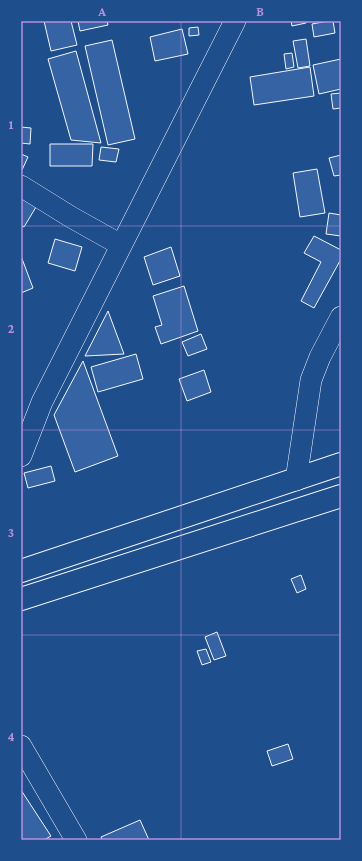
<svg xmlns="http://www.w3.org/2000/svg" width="362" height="861" font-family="'Crimson Pro',serif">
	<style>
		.building { fill: #3563a3; stroke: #f2f6ff }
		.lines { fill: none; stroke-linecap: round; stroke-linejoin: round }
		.minor-casing { stroke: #f2f6ff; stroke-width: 22 }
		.trunk-casing { stroke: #f2f6ff; stroke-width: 24 }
		.minor { stroke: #1f4e8c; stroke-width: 21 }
		.trunk { stroke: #1f4e8c; stroke-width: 22 }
		.grid { fill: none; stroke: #b691df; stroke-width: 1; stroke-opacity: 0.55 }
		.neatline { fill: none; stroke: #b691df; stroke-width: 1.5 }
		.grid-label { font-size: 13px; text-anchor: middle; font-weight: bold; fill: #b691df }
	</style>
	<rect width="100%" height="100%" fill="#1f4e8c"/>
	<!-- building -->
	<path class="building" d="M44,21H71L77,45L51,51Z
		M78,21H107L108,25L80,31Z
		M291,21H306V23L292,26Z
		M328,21H333L335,33L314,37L312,24Z
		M198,27L199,35L189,36V28Z
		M182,29L188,54L155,61L150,37Z
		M306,39L310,66L298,68L293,41Z
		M112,40L135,139L108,145L85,46Z
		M76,51L101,143L71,140L48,59Z
		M292,53L294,67L286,69L284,54Z
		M341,59V89L319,94L313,65Z
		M310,67L314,96L254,105L250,77Z
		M341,93V108L333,109L331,94Z
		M21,127L31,128L30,144L21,143Z
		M50,144H93L92,166H50Z
		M101,147L119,149L116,162L99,160Z
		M21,154L28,157L22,170H21Z
		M341,155V175L334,176L329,158Z
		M317,169L325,213L300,217L293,173Z
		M21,198L36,207L24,227L21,225Z
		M329,213L341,215V236L326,234Z
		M314,236L341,250V259L314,308L301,301L321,262L304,253Z
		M55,239L82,247L75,271L48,263Z
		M171,247L180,276L153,285L144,257Z
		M21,256L33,288L21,293Z
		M184,286L198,331L161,344L155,327L162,325L153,296Z
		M108,311L124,354L85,356Z
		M201,334L207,349L188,356L182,342Z
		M136,354L143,379L98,392L91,367Z
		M83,361L118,456L75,472L54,415Z
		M204,370L211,392L187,401L179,379Z
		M51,466L55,481L28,488L24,473Z
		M301,575L306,589L297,593L291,579Z
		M217,632L226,656L214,660L205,637Z
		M206,649L211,662L202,665L197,651Z
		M288,744L293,759L272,766L267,751Z
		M21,790L51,836L44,840H21Z
		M140,820L149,840H102L101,837Z"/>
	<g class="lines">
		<defs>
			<path id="minor" d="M21,186L71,217L121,245
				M21,456L42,402L235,21
				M296,480L311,380L320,357L341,317
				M21,746L76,840"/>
			<path id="trunk" d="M21,571L341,464
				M21,599L341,496"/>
		</defs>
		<!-- minor casing -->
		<use href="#minor" class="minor-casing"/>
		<!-- trunk casing -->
		<use href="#trunk" class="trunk-casing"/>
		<!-- minor -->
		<use href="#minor" class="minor"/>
		<!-- trunk -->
		<use href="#trunk" class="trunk"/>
	</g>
	<!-- grid -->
	<path class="grid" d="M181,21V840M21,226H341M21,430H341M21,635H341"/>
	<!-- border -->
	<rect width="362" height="861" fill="none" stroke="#1f4e8c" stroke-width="44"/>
	<rect x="22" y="22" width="318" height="817" class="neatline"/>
	<g class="grid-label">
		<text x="102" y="16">A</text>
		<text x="260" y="16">B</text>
		<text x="11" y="129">1</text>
		<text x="11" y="333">2</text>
		<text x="11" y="537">3</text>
		<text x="11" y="741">4</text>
	</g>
</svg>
